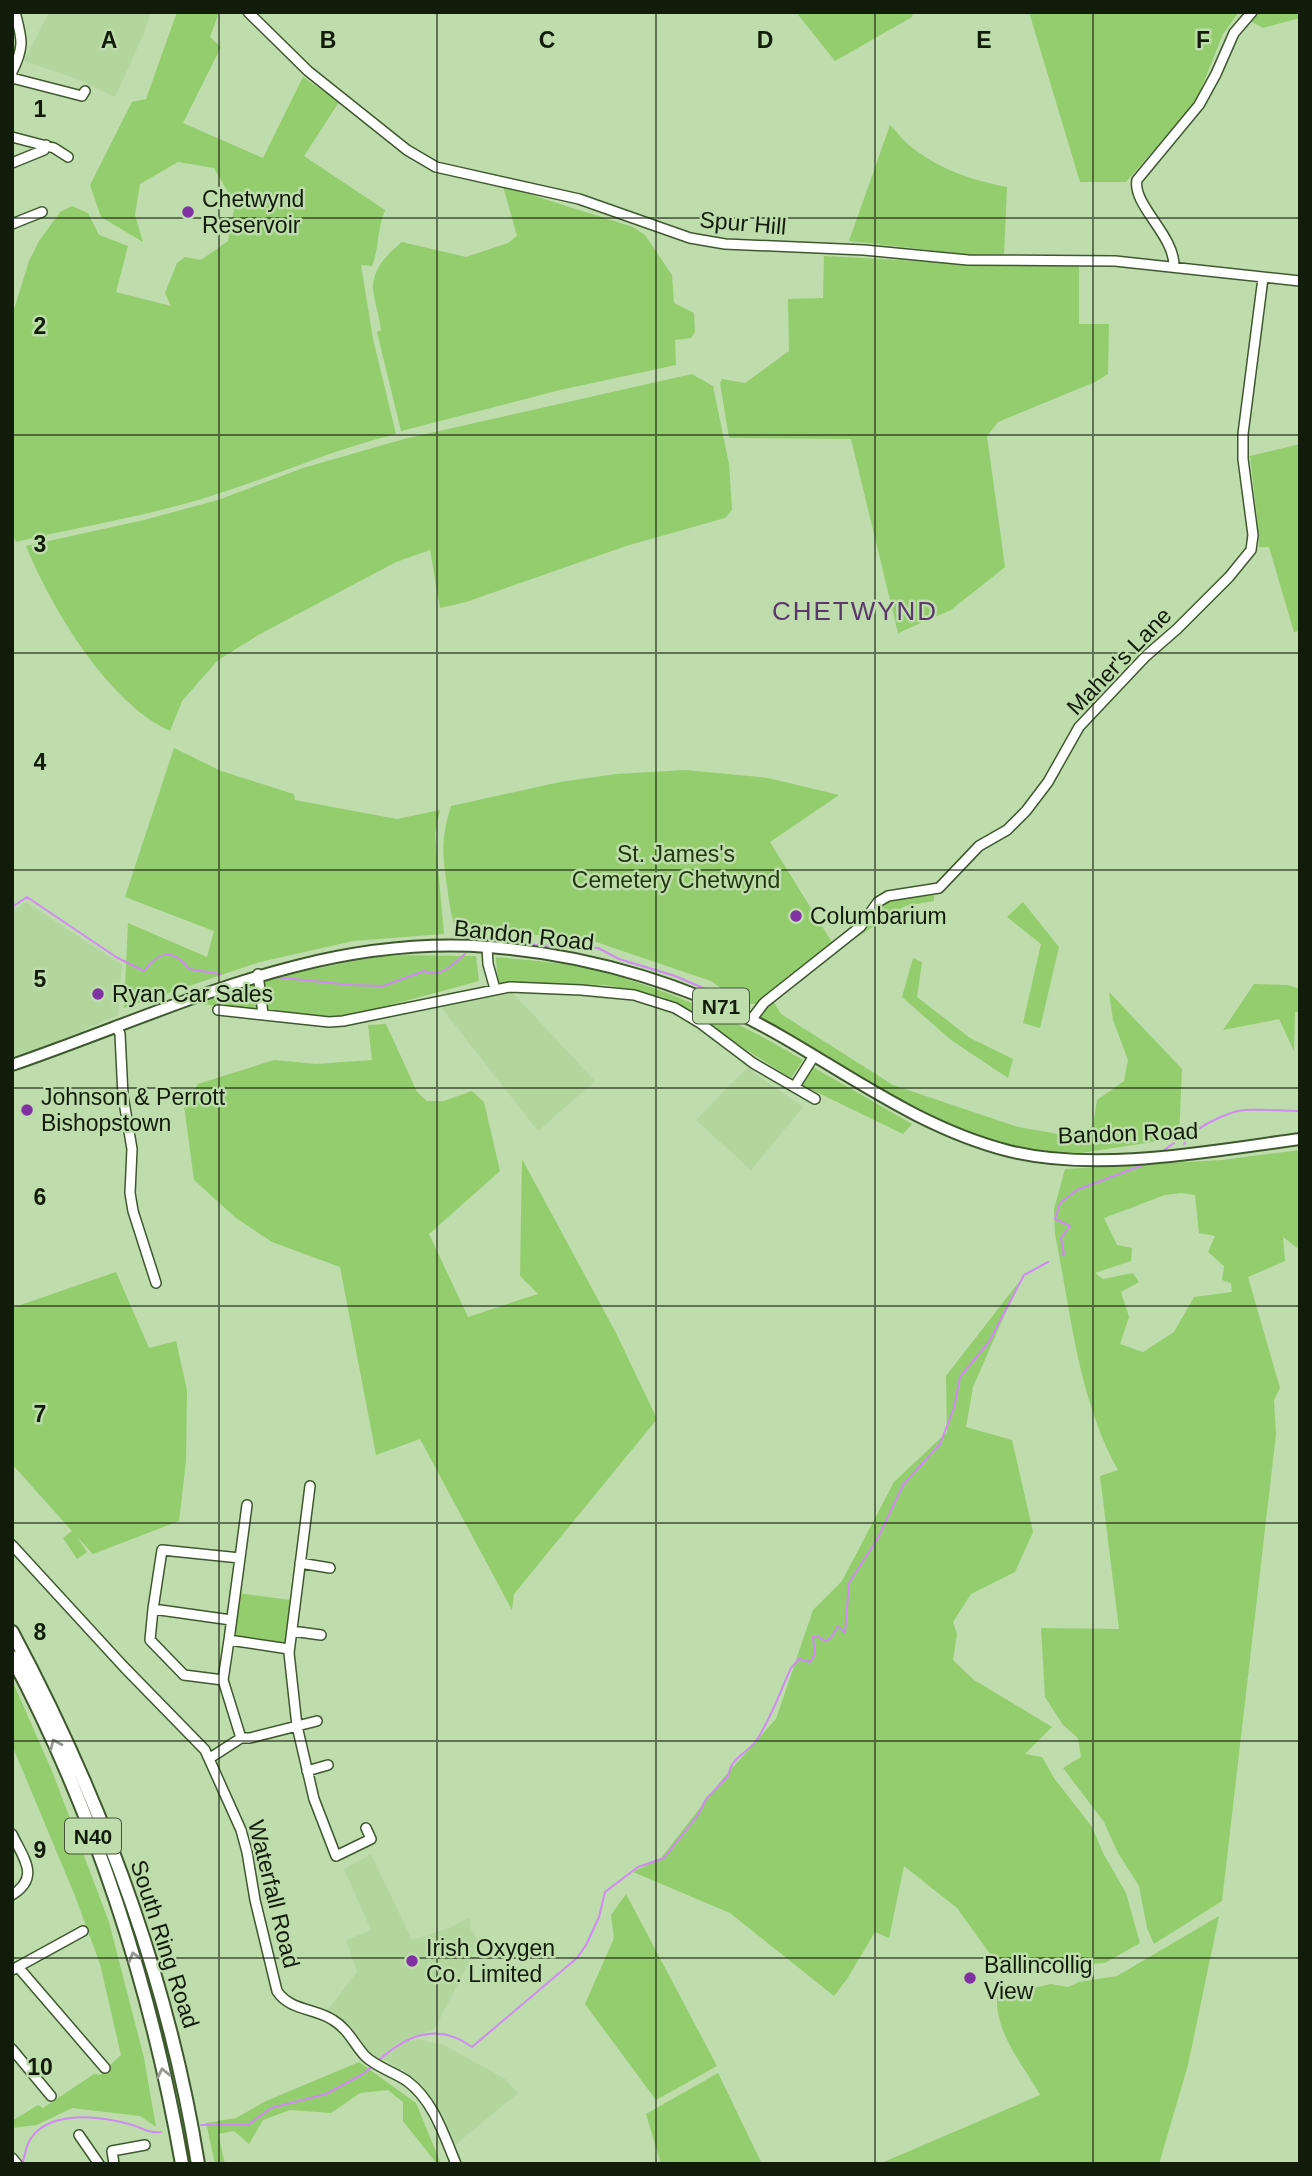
<svg xmlns="http://www.w3.org/2000/svg" width="1312" height="2176" font-family="Arial,sans-serif">
	<style>
		.built { fill: #b3d59e }
		.green { fill: #93cd6d; fill-rule: evenodd }
		.lines { fill: none; stroke-linecap: round; stroke-linejoin: round }
		.stream { stroke: #d08bf3; stroke-width: 2 }
		.minor-casing { stroke: #3f592f; stroke-width: 12 }
		.major-casing { stroke: #3f592f; stroke-width: 14 }
		.highway-casing { stroke: #3f592f; stroke-width: 16 }
		.minor { stroke: #fff; stroke-width: 9 }
		.major { stroke: #fff; stroke-width: 10 }
		.highway { stroke: #fff; stroke-width: 12 }
		.oneway { stroke: #949991 }
		.grid { fill: none; stroke: #121c0b; stroke-width: 2; stroke-opacity: 0.55 }
		.poi-dot { fill: #8132a2; stroke: #bedcac; stroke-width: 2.5 }
		.labels { text-anchor: middle; dominant-baseline: central; stroke-width: 5; stroke-linejoin: round; paint-order: stroke }
		.shield { fill: #bedcac; stroke: #46563b; stroke-width: 2 }
		.shield-label { font-size: 21px; font-weight: bold; fill: #121c0b }
		.poi-label { font-size: 23px; fill: #121c0b; stroke: #bedcac; text-anchor: start }
		.street-label { font-size: 23px; fill: #121c0b; stroke: #bedcac }
		.park-label { font-size: 23px; fill: #1f380b; stroke: #bedcac }
		.quarter-label { font-size: 26px; letter-spacing: 2px; fill: #5c366e; stroke: #bedcac }
		.grid-label { font-size: 23px; text-anchor: middle; font-weight: bold; fill: #121c0b; stroke: #bedcac; stroke-width: 5; stroke-linejoin: round; paint-order: stroke }
	</style>
	<rect width="100%" height="100%" fill="#bedcac"/>
	<!-- built -->
	<path class="built" d="M49,12H151L144,33L115,97L77,79L24,61Z
		M26,902L122,965L118,1015L12,1061V912Z
		M509,989L595,1081L538,1131L440,1006Z
		M747,1068L803,1107L751,1170L696,1120Z
		M371,1854L412,1940L449,1928L470,1917L471,1930L484,1946L475,1951L435,2028L407,2042L417,2039L444,2045L505,2079L518,2093L455,2145L431,2098L402,2069L399,2070L387,2060L384,2064L368,2054L363,2043L342,2020L326,2012L357,1972L346,1940L371,1930L344,1869Z"/>
	<!-- green -->
	<path class="green" d="M177,12H219L210,37L221,47L183,123L263,158L303,77L339,102L304,156L385,210C377,230 379,248 372,266L361,265L373,339L396,434C334,449 275,476 214,495C149,516 82,526 16,542L12,532V316L29,261L39,241L60,212L72,206L88,213L99,235L128,246L116,292L171,306L165,293L177,263L185,257L201,260L228,241L235,204L214,168L178,162L140,184L135,215L143,242L101,217L90,185L132,102L146,99Z
		M796,12H913L912,17L835,61Z
		M1029,12H1239L1223,34L1196,101L1126,182H1080Z
		M1256,12H1300V18L1263,28L1249,20Z
		M890,125C898,133 905,143 914,149C941,170 975,181 1007,187L1004,254L973,255L849,241Z
		M503,186L633,227L645,235L672,275L674,303L694,313L695,332L691,338L675,340L676,365L560,390L401,431L377,332L381,330C380,318 372,294 373,284C375,266 389,253 402,242L466,257L508,243L517,236Z
		M824,256L976,264H1079V324H1109L1108,374L1095,382L998,422L987,436L1005,567L951,610L898,633L851,439L729,438L720,383L722,379L745,383L789,351L788,299L823,298Z
		M692,374L713,386L729,464L732,510L725,518L626,546L466,602L440,608L430,550L396,562L260,634L218,660L182,701L170,731C107,702 51,607 26,546L144,520L218,500L303,468L404,439Z
		M1300,444V631L1294,632L1269,547H1259L1258,526L1250,456Z
		M174,748L221,771L294,794L295,800L397,819L440,810L435,834L444,934L353,941L260,962L124,1008L128,923L207,957L214,931L125,897Z
		M685,770L768,778L839,795L770,842L833,944L788,980L873,919L886,901L934,895V901L905,906L848,943L773,1001L781,1014L893,1085L1018,1127L1076,1137L1093,1126L1097,1100L1124,1081L1128,1060L1113,1020L1109,992L1182,1069L1179,1138L1068,1155L1004,1146L928,1118L758,1017L766,996L756,1004H743L711,981L593,941L509,932H465L456,929C449,910 449,898 446,879C442,850 442,835 451,806L560,782L616,774Z
		M1023,902L1059,947L1040,1028L1023,1023L1041,944L1007,917Z
		M388,955L476,956L479,981L376,1009L330,1018L192,1003L253,983L308,970Z
		M496,957C526,960 557,962 586,968C663,986 736,1020 803,1060L791,1078L663,997L606,985L498,983Z
		M913,958L922,962L917,997L970,1038L1013,1059L1008,1078L951,1040L902,997Z
		M1254,984L1288,985L1300,989V1012H1295L1294,1051L1279,1019L1223,1030Z
		M386,1024L417,1092L427,1101H444L472,1091L484,1102L500,1171L429,1234L468,1317L538,1294L520,1276L522,1159L616,1333L657,1419L514,1594L512,1610L420,1439L376,1455L340,1267L272,1242L236,1218L194,1180L184,1105L198,1084L274,1060L316,1064L372,1060L368,1025Z
		M813,1067L912,1124L903,1134L802,1085Z
		M1300,1150V1250L1283,1237L1285,1261L1248,1277L1280,1388L1274,1400L1276,1434L1222,1901L1154,1944L1147,1928L1139,1886L1118,1853L1104,1822L1063,1768L1081,1757L1078,1738L1063,1725L1045,1697L1041,1628L1119,1629L1100,1476L1118,1470C1078,1398 1071,1313 1055,1234L1054,1209L1065,1169L1222,1160ZM1181,1193L1195,1195L1199,1233L1215,1236L1208,1252L1224,1266L1222,1280L1231,1283L1232,1292L1194,1297L1174,1332L1143,1352L1120,1344L1129,1317L1121,1292L1139,1282L1133,1273L1103,1279L1095,1273L1131,1261L1132,1248L1117,1245L1104,1218L1165,1195Z
		M116,1272L149,1348L176,1341L187,1390L186,1461L179,1521L93,1554L77,1537L87,1552L77,1559L63,1538L72,1531L12,1464V1308Z
		M1019,1282L973,1387L966,1427L1012,1440L1033,1532L1015,1572L971,1594L953,1622L957,1634L953,1660L974,1680L1052,1727L1025,1754L1042,1757L1054,1778L1092,1827L1104,1855L1126,1893L1140,1943L1105,1963L1068,1965L1054,1959L1029,1964L998,1965L957,1908L904,1866L889,1938L875,1932L847,1979L834,1996L730,1913L633,1872L661,1858L724,1777L776,1719L813,1610L842,1581L894,1482L947,1432L946,1376Z
		M238,1593L290,1600L289,1607H292L288,1644L237,1639L232,1634Z
		M12,1680L52,1771L109,1922L144,2058L156,2127L140,2116L72,2108L37,2125L12,2128V2121L38,2105L43,2108L94,2074L100,2075L121,2055L100,1964L75,1896L12,1745Z
		M626,1894L717,2066L656,2100L585,2004L614,1938L611,1915Z
		M1219,1916L1188,2065L1159,2164H879L1040,2095C1023,2064 995,2034 997,1996L1051,1984L1068,1987L1079,1982L1117,1976Z
		M359,2062L416,2103L441,2164H437L403,2121V2102L388,2090L360,2093L331,2113L290,2110L263,2120L249,2144L234,2131L218,2134L225,2164H215L206,2123L236,2118L266,2101Z
		M718,2073L762,2164H661L646,2114Z"/>
	<g class="lines">
		<!-- stream -->
		<path class="stream" d="M12,907L27,897L116,957L144,971C159,951 173,948 189,969L220,974
			M480,938L535,945L598,948L619,959L675,976L745,1006
			M275,977L351,985L383,986L424,971C441,979 453,964 465,954
			M1184,1144C1190,1129 1229,1111 1245,1110C1263,1109 1282,1111 1300,1111
			M1163,1151L1174,1143
			M1062,1255L1064,1254L1061,1238L1070,1226L1055,1219L1060,1203L1077,1190L1148,1163
			M377,2062C405,2036 437,2021 472,2047L577,1958L586,1945L599,1917L605,1892L638,1867L664,1858L698,1815L706,1799L729,1775C729,1760 748,1752 756,1741C771,1719 780,1692 791,1668L799,1659L810,1662L815,1654L813,1637H819L825,1641L831,1638L838,1626L845,1633L849,1583L878,1538L903,1485L940,1444L954,1408L960,1377L989,1342L1024,1275L1048,1262
			M201,2125H248L271,2108L326,2094L363,2074L373,2066
			M22,2164C25,2156 26,2145 31,2138C51,2110 99,2116 129,2124C141,2127 149,2134 161,2132"/>
		<defs>
			<path id="minor" d="M248,12L308,71L407,150L436,167L579,199L690,238L725,244L864,250L968,260L1115,261L1300,281
				M12,72C25,46 22,39 15,12
				M12,78L82,96L85,91
				M12,137L54,148L68,157
				M12,163L44,150L46,145
				M12,224L42,212
				M1174,267C1175,235 1132,205 1137,180L1199,105L1216,74L1234,33L1252,12
				M487,947L488,964L495,989
				M258,974L263,1014
				M218,1010L329,1022L343,1021L510,987L581,990L634,995L675,1008L700,1023L753,1063L815,1099
				M751,1020L764,1003L860,927L878,902L888,896L939,888L979,846L1007,830L1026,811L1048,782L1079,727L1146,656L1177,629L1229,577L1251,550L1253,535L1243,459V434L1263,278
				M116,1026L120,1034L123,1096L132,1149L130,1193L133,1211L156,1283
				M795,1086L814,1056
				M310,1486L289,1653L297,1726L317,1721
				M12,1545L124,1667L205,1750L241,1830L247,1852L255,1900L277,1991C290,2011 315,2008 333,2020C348,2029 354,2044 365,2056C376,2067 394,2072 407,2081C433,2100 444,2135 456,2164
				M240,1558L247,1505
				M300,1563L330,1568
				M153,1609L162,1550L240,1558L229,1640
				M292,1631L321,1635
				M223,1680L184,1675L150,1640L153,1609L231,1620
				M241,1738L223,1680L229,1640L289,1649
				M210,1758L241,1738H250L297,1726L314,1799L336,1856L371,1839L366,1828
				M307,1771L328,1765
				M12,1834C23,1858 41,1877 12,1895
				M18,1967L105,2068
				M12,1970L83,1931
				M12,2049L51,2096
				M79,2135L99,2164
				M12,2158L17,2164
				M114,2164L112,2151L145,2145"/>
			<path id="major" d="M12,1065C172,1010 315,934 489,947C593,955 696,986 786,1039C858,1081 926,1130 1009,1151C1098,1173 1210,1151 1300,1139"/>
			<path id="highway" d="M12,1632C101,1799 168,1977 198,2164
				M12,1657C96,1816 151,1987 182,2164"/>
		</defs>
		<!-- minor casing -->
		<use href="#minor" class="minor-casing"/>
		<!-- major casing -->
		<use href="#major" class="major-casing"/>
		<!-- highway casing -->
		<use href="#highway" class="highway-casing"/>
		<!-- minor -->
		<use href="#minor" class="minor"/>
		<!-- major -->
		<use href="#major" class="major"/>
		<!-- highway -->
		<use href="#highway" class="highway"/>
	</g>
	<!-- one-way arrows -->
	<defs><path id="oneway-chevron" d="M-2-3.5L2.5 0L-2 3.5" fill="none" stroke-width="1.6" stroke-linecap="round" stroke-linejoin="round" transform="scale(1.75)"/></defs>
	<g class="oneway">
		<use href="#oneway-chevron" transform="translate(55 1744) rotate(-114)"/>
		<use href="#oneway-chevron" transform="translate(134 1957) rotate(-106)"/>
		<use href="#oneway-chevron" transform="translate(163 2073) rotate(-102)"/>
	</g>
	<!-- grid -->
	<path class="grid" d="M219,12V2164M437,12V2164M656,12V2164M875,12V2164M1093,12V2164M12,218H1300M12,435H1300M12,653H1300M12,870H1300M12,1088H1300M12,1306H1300M12,1523H1300M12,1741H1300M12,1958H1300"/>
	<!-- markers -->
	<g class="poi-dot">
		<circle cx="188" cy="212" r="7"/>
		<circle cx="796" cy="916" r="7"/>
		<circle cx="98" cy="994" r="7"/>
		<circle cx="27" cy="1110" r="7"/>
		<circle cx="412" cy="1961" r="7"/>
		<circle cx="970" cy="1978" r="7"/>
	</g>
	<g class="labels">
		<!-- shield labels -->
		<g class="shield">
			<rect x="693" y="988.5" width="56" height="35" rx="5"/>
			<rect x="65" y="1818.5" width="56" height="35" rx="5"/>
		</g>
		<g class="shield-label">
			<text x="721" y="1006">N71</text>
			<text x="93" y="1836">N40</text>
		</g>
		<!-- poi labels -->
		<g class="poi-label">
			<text x="202" y="199">Chetwynd<tspan x="202" dy="26">Reservoir</tspan></text>
			<text x="810" y="916">Columbarium</text>
			<text x="112" y="994">Ryan Car Sales</text>
			<text x="41" y="1097">Johnson &amp; Perrott<tspan x="41" dy="26">Bishopstown</tspan></text>
			<text x="426" y="1948">Irish Oxygen<tspan x="426" dy="26">Co. Limited</tspan></text>
			<text x="984" y="1965">Ballincollig<tspan x="984" dy="26">View</tspan></text>
		</g>
		<!-- street labels -->
		<g class="street-label">
			<text transform="translate(743 223) rotate(5)">Spur Hill</text>
			<text transform="translate(1119 661) rotate(-46)">Maher's Lane</text>
			<text transform="translate(524 935) rotate(6)">Bandon Road</text>
			<text transform="translate(1128 1133) rotate(-2)">Bandon Road</text>
			<text transform="translate(274 1894) rotate(76)">Waterfall Road</text>
			<text transform="translate(165 1944) rotate(72)">South Ring Road</text>
		</g>
		<!-- park labels -->
		<g class="park-label">
			<text x="676" y="854">St. James's<tspan x="676" dy="26">Cemetery Chetwynd</tspan></text>
		</g>
		<!-- quarter labels -->
		<g class="quarter-label">
			<text x="855" y="611">CHETWYND</text>
		</g>
	</g>
	<g class="grid-label">
		<text x="109" y="48">A</text>
		<text x="328" y="48">B</text>
		<text x="547" y="48">C</text>
		<text x="765" y="48">D</text>
		<text x="984" y="48">E</text>
		<text x="1203" y="48">F</text>
		<text x="40" y="117">1</text>
		<text x="40" y="334">2</text>
		<text x="40" y="552">3</text>
		<text x="40" y="770">4</text>
		<text x="40" y="987">5</text>
		<text x="40" y="1205">6</text>
		<text x="40" y="1422">7</text>
		<text x="40" y="1640">8</text>
		<text x="40" y="1858">9</text>
		<text x="40" y="2075">10</text>
	</g>
	<!-- border -->
	<rect width="1312" height="2176" fill="none" stroke="#121c0b" stroke-width="28"/>
</svg>
